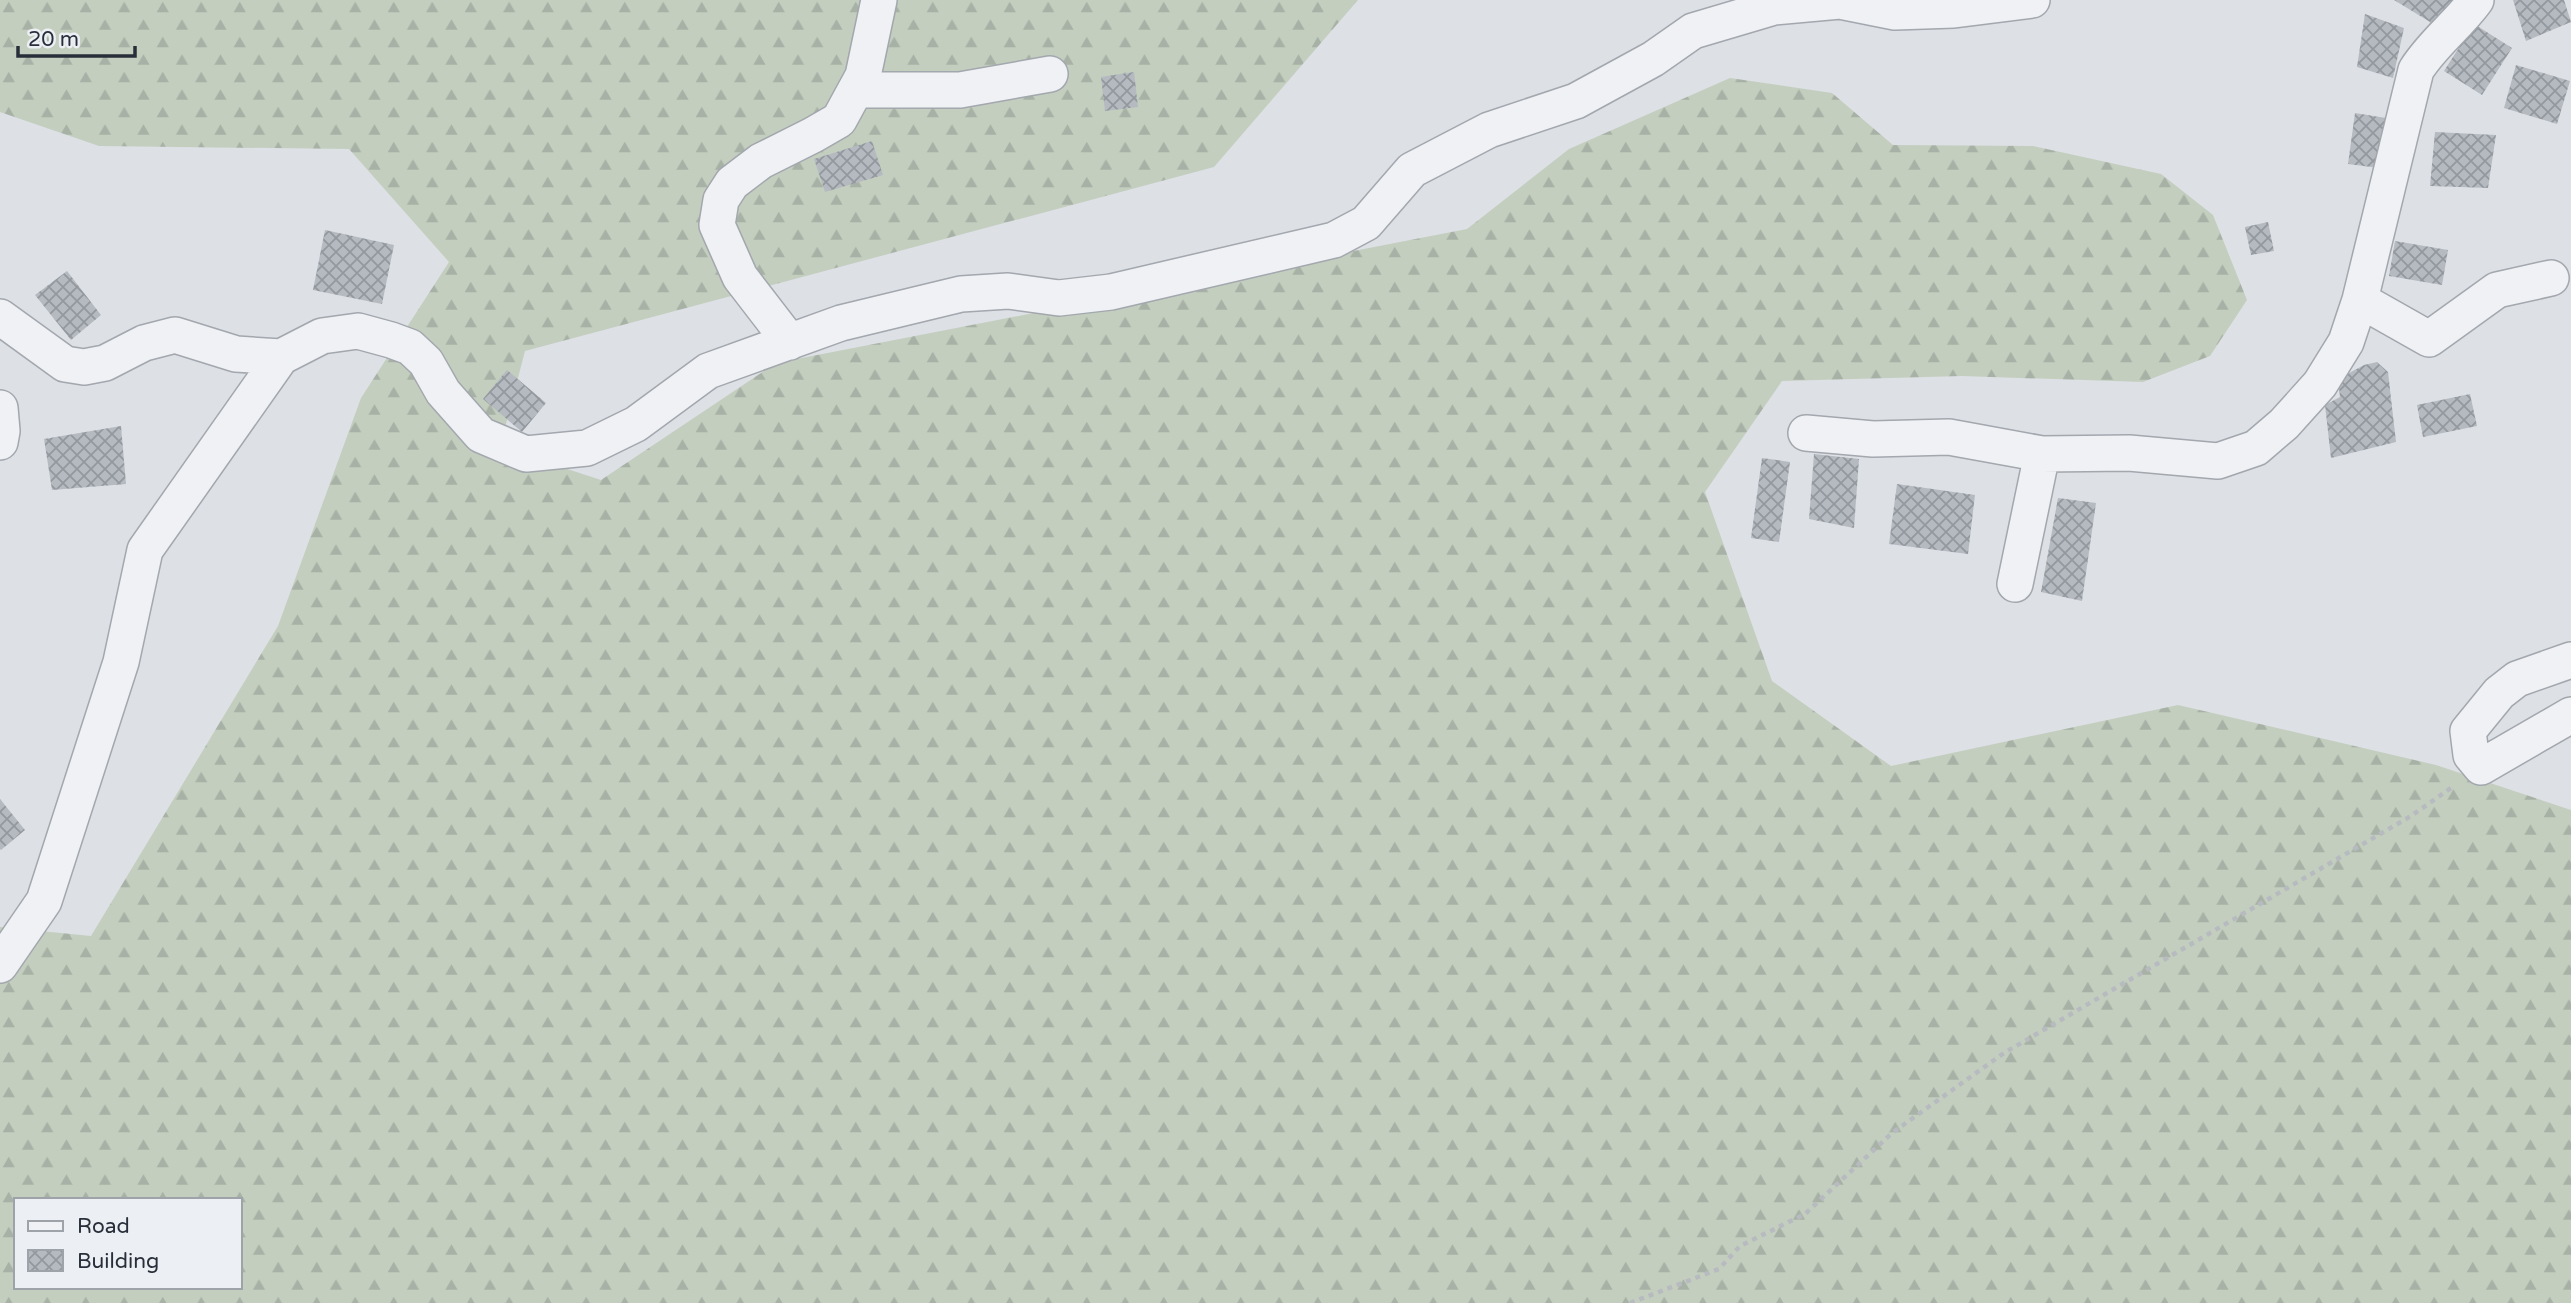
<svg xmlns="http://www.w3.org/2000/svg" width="2571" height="1303" font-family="'Varela Round',sans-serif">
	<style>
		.forest { fill: url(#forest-firs); fill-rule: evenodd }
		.building { fill: url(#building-cross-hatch) }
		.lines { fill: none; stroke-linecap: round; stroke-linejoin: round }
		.street-casing { stroke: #a3a7ae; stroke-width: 38 }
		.path { stroke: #b7bbc0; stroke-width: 4.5; stroke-dasharray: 5 5; stroke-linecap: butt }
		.street { stroke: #eff1f4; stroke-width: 35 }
	</style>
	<defs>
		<pattern id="forest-firs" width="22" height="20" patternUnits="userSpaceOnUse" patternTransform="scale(1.75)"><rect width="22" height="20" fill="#c3cebf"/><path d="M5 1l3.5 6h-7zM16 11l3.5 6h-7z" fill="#a8b1a5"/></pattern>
		<pattern id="building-cross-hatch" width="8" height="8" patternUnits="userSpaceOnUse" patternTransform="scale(1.75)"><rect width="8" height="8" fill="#b5bac1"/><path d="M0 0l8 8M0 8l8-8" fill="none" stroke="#93989e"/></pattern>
	</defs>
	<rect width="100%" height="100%" fill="#dde0e5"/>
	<!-- forest -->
	<path class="forest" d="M0,0H1358L1214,167L525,351L500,447L601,480L776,363L1467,229L1569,149L1730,78L1832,93L1893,145L2033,146L2161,174L2213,215L2247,300L2210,356L2143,382L1962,376L1782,381L1705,492L1772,681L1891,766L2178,705L2436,765L2571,810V1303H0V927L91,936L278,626L361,398L449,262L349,149L99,146L0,112ZM16,1200H240V1287H16Z"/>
	<!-- building -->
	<path class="building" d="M2394,0H2454L2435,25Z
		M2513,0H2564L2571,22L2526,41Z
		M2365,14L2404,28L2393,78L2357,67Z
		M2474,24L2512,48L2482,95L2444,71Z
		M2516,65L2570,81L2557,124L2504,108Z
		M1134,72L1138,107L1105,111L1101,77Z
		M2355,113L2386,118L2379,168L2348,164Z
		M2435,132L2496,135L2488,188L2430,186Z
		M872,141L883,175L825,192L814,159Z
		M2268,222L2274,251L2251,255L2245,227Z
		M325,230L394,245L382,304L313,290Z
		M2395,241L2448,250L2442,285L2389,276Z
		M67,271L101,315L71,340L35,295Z
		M2377,362L2388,372L2396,442L2331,458L2325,405L2340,397L2338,379L2364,365Z
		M507,370L546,403L522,432L483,399Z
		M2470,394L2477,426L2423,437L2417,405Z
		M121,426L126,484L52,490L44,439Z
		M1814,454L1859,459L1854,528L1809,519Z
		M1762,458L1790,462L1779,542L1751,538Z
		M1897,484L1975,495L1968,554L1889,544Z
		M2058,498L2096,503L2082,601L2041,592Z
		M0,799L25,830L1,850L0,849Z"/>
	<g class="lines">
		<defs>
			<path id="street" d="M856,90H960L1050,74
				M2360,300L2429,339L2497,290L2551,278
				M0,317L65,364L84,367L105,363L144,343L175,335L236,354L281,357L322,336L358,331L391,340L410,347L426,362L443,392L481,435L526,454L587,448L636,424L708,371L841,323L961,294L1008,291L1059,298L1111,292L1334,240L1366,223L1412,170L1489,130L1576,101L1653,59L1693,31L1774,7L1840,1L1895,12L1954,10L2032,0
				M790,342L740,277L717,225L721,200L732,183L761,161L813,135L839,120L863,76L879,0
				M0,408L2,431L0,442
				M1806,433L1873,439L1949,437L2042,454L2129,453L2218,461L2256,448L2284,424L2320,384L2346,342L2360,300L2416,70C2433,43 2458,25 2476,0
				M2015,584L2042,454
				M2571,660L2517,679L2499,693L2468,731L2471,755L2481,767L2571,715
				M0,965L44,901L121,662L145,550L281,357"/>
		</defs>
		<!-- street casing -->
		<use href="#street" class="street-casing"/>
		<!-- path -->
		<path class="path" d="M1630,1303L1719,1269L1740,1246L1805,1214L1892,1133L2004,1053L2411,816L2451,788"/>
		<!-- street -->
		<use href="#street" class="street"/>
	</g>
	<!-- legend -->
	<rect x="14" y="1198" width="228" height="91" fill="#eceff3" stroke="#9ea2a9" stroke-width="2"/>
	<rect x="28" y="1221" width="35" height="10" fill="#eff1f4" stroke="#9ea2a9" stroke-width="2"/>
	<text x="77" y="1233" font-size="21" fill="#282f3a">Road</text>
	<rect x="28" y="1250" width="35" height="21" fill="url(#building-cross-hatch)" stroke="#9ea2a9" stroke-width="2"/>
	<text x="77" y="1268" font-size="21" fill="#282f3a">Building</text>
	<!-- scale -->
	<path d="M18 46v10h117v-10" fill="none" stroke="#282f3a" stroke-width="3.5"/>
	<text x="28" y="46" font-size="21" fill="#282f3a" stroke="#eceff3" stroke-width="5" paint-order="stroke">20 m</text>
</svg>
